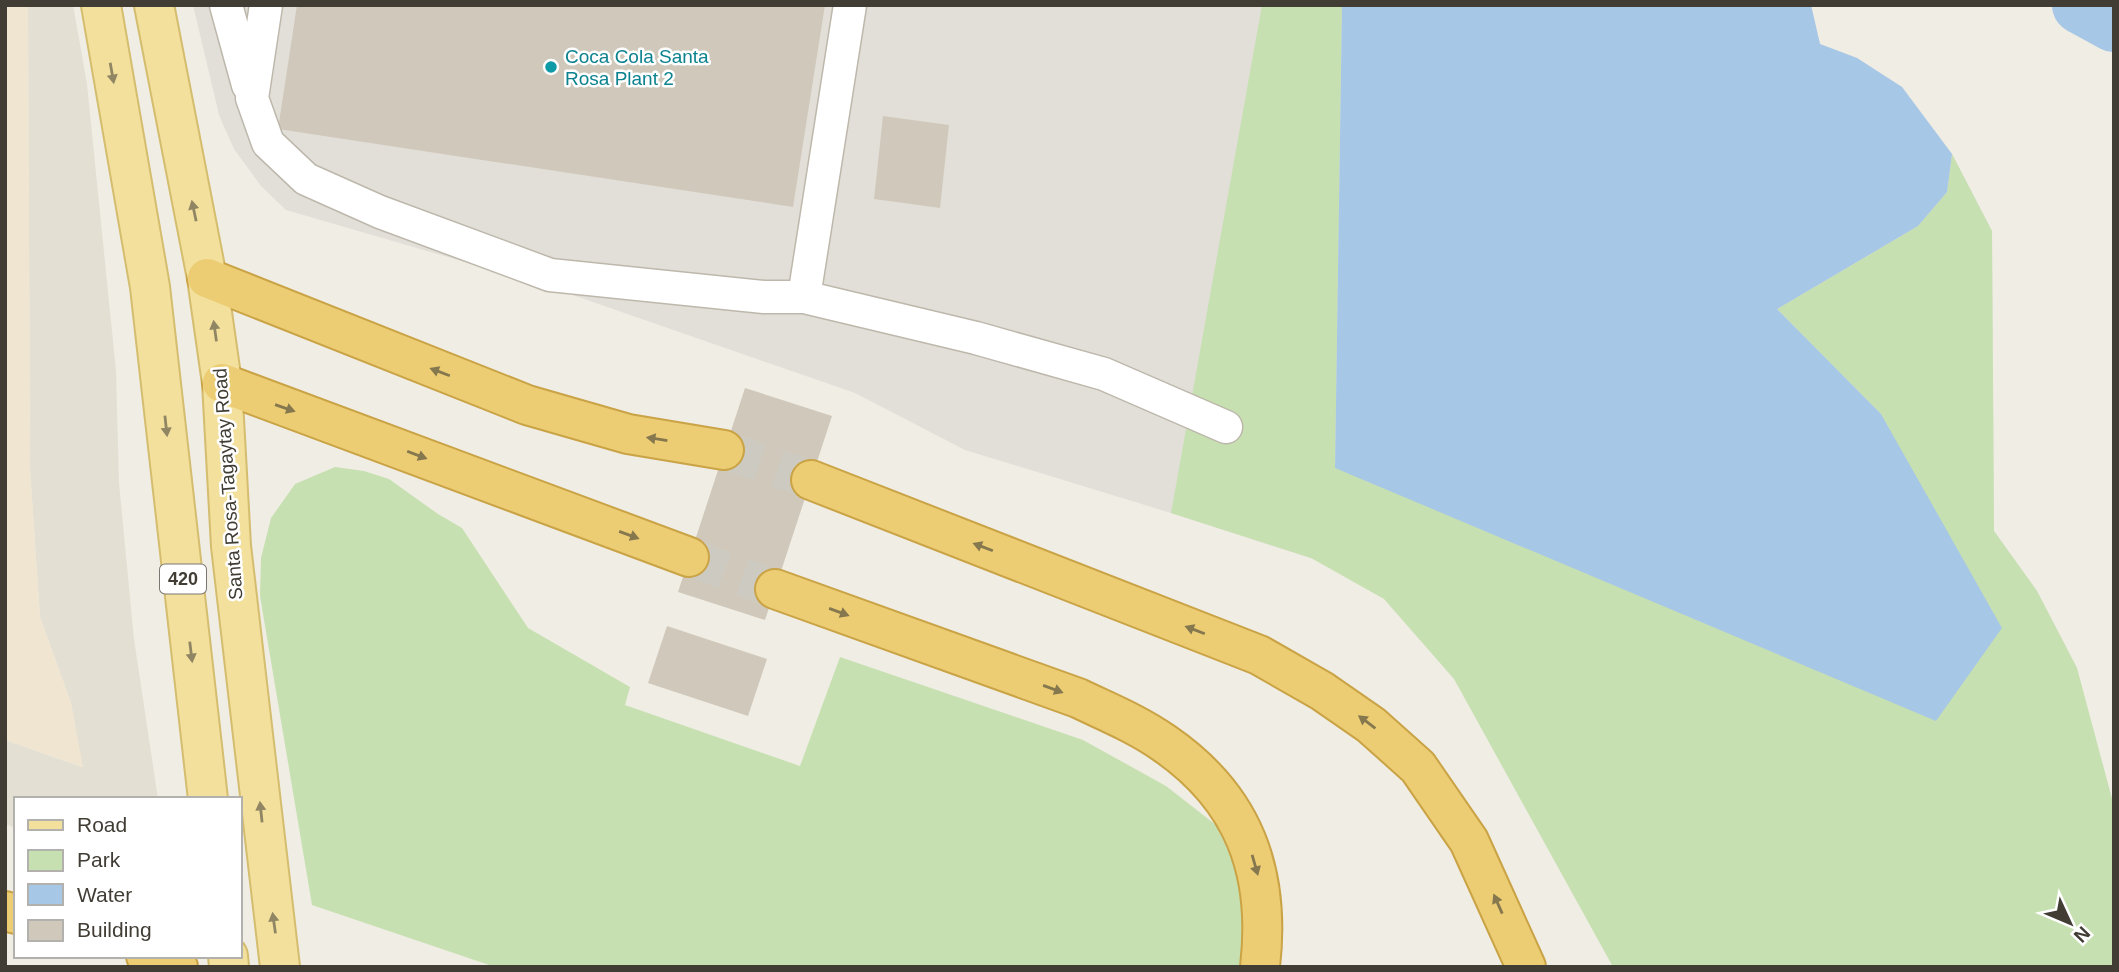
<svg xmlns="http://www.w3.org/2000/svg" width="2119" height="972" font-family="Helvetica,sans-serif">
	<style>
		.residential { fill: #e3dfd3 }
		.commercial { fill: #f0e5d1 }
		.industrial { fill: #e2dfd9 }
		.green { fill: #c7e0b1 }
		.water { fill: #a7c7e6 }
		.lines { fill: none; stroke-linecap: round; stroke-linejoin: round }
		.river { stroke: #a7c7e6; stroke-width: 58 }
		.building { fill: #d0c9bb }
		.highway-tunnel { stroke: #cdcac1; stroke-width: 38; stroke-dasharray: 38 19; stroke-linecap: butt }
		.minor-casing { stroke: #bdb8ab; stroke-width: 35 }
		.major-casing { stroke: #d4bd6e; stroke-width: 42 }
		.highway-casing { stroke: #c9a345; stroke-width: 42 }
		.minor { stroke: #fff; stroke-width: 32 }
		.major { stroke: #f2e09c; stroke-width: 38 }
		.highway { stroke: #eccd73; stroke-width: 38 }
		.oneway { fill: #918663 }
		.oneway2 { fill: #85774e }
		.culture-dot { fill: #0f9aa8; stroke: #fff; stroke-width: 2.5 }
		.labels { text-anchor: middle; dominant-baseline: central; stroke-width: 5; stroke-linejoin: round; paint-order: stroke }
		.shield { fill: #fff; stroke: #7a7772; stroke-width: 2 }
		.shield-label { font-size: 18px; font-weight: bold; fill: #413d35 }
		.culture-label { font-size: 19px; fill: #0d838f; stroke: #fff; text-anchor: start }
		.street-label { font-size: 19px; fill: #413d35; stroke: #fff }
	</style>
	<rect width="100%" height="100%" fill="#f0ede4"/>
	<!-- residential -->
	<path class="residential" d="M28,5H73L87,84L116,371L119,483L134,639L158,799H16V828L5,824V740L82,767L71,703L40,617L30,469Z"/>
	<!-- commercial -->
	<path class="commercial" d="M5,5H28L30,469L40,617L71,703L83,767L5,740Z"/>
	<!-- industrial -->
	<path class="industrial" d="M193,5H1811L1820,44L1857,58L1902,87L1952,154L1992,231L1994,531L2037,591L2077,668L1978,774L1171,513L965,450L855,393L544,285L286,210L261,186L234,149L219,115Z"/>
	<!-- green -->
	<path class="green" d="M1262,5H1342L1335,468L1881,414L1777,309L1918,226L1947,192L1952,154L1992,231L1994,531L2037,591L2077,668L2114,806V967H1613L1454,679L1384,599L1311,558L1171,513Z
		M335,467L364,471L389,479L438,514L462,528L528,628L630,687L625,705L800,766L840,657L1083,740L1166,786L1216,825L1241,878L1244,930L1239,967H495L312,905L260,596L261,558L271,518L295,484Z"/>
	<!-- water -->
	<path class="water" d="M1342,5H1811L1820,44L1857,58L1902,87L1952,154L1947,192L1918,226L1777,309L1881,414L2002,628L1936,721L1335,468Z"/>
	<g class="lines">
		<!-- river -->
		<path class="river" d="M2081,5L2114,23"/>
	</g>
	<!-- building -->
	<path class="building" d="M297,5H825L793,207L278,129Z
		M883,116L949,125L940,208L874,199Z
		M745,388L832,416L765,620L678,592Z
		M667,626L767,659L748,716L648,683Z"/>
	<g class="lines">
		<!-- highway-tunnel -->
		<path class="highway-tunnel" d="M724,450L811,480
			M689,557L775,589"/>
		<defs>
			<path id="minor" d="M226,5L248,85
				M266,5L252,98L268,143L306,179L380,212L550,275L764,297H804L850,5
				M804,297L976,338L1104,374L1226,427"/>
			<path id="major" d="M101,5L150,287L208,799
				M154,5L207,278L222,383L231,546L280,967
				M228,956L229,967"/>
			<path id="highway" d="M207,278L527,405L628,434L724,450
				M222,383L689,557
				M811,480L1259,655L1322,691L1371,725L1418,767L1469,841L1526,967
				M775,589L1078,698C1107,712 1137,724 1164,743C1244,798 1271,872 1260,967
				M5,911L16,914
				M146,956L178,967"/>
		</defs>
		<!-- minor casing -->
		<use href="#minor" class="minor-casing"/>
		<!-- major casing -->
		<use href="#major" class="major-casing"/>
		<!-- highway casing -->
		<use href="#highway" class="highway-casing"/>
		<!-- minor -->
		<use href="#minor" class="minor"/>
		<!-- major -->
		<use href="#major" class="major"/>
		<!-- highway -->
		<use href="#highway" class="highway"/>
	</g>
	<!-- one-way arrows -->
	<defs><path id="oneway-solid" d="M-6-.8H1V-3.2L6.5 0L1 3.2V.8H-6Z" transform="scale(1.75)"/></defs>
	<g class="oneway">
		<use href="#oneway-solid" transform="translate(112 73) rotate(80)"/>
		<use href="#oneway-solid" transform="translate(194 211) rotate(-102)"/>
		<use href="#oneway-solid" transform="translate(215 331) rotate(-98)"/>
		<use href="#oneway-solid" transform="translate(166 426) rotate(84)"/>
		<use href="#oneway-solid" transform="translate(191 652) rotate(83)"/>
		<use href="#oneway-solid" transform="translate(261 812) rotate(-96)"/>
		<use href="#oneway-solid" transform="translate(274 923) rotate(-98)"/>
	</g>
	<g class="oneway2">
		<use href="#oneway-solid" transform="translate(440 372) rotate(-159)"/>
		<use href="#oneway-solid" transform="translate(285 408) rotate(19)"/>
		<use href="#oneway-solid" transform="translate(657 439) rotate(-171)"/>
		<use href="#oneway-solid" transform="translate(417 455) rotate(21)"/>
		<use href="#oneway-solid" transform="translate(629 535) rotate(20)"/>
		<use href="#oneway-solid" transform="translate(983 547) rotate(-159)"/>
		<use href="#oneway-solid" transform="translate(839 612) rotate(20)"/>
		<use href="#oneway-solid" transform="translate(1195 630) rotate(-159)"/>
		<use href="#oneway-solid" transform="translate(1053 689) rotate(20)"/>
		<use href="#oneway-solid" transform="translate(1367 722) rotate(-143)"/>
		<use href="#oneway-solid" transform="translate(1255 865) rotate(74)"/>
		<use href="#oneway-solid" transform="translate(1498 904) rotate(-114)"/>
	</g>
	<!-- markers -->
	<circle class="culture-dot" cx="551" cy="67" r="7"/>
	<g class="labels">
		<!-- shield labels -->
		<rect class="shield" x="160" y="564.5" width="46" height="29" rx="5"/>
		<g class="shield-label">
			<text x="183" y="579">420</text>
		</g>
		<!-- culture labels -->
		<g class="culture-label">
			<text x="565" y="56">Coca Cola Santa<tspan x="565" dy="22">Rosa Plant 2</tspan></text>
		</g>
		<!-- street labels -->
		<g class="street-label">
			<text transform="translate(228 484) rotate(-94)">Santa Rosa-Tagaytay Road</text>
		</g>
	</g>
	<!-- border -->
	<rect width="2119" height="972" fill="none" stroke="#413d35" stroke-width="14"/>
	<!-- legend -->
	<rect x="14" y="797" width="228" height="161" fill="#ffffff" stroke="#b3b1ae" stroke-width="2"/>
	<rect x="28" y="820" width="35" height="10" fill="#f2e09c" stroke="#b3b1ae" stroke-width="2"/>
	<text x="77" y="832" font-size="21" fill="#413d35">Road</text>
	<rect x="28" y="850" width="35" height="21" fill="#c7e0b1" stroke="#b3b1ae" stroke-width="2"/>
	<text x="77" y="867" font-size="21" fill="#413d35">Park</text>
	<rect x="28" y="884" width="35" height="21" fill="#a7c7e6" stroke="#b3b1ae" stroke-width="2"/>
	<text x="77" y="902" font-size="21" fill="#413d35">Water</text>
	<rect x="28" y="920" width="35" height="21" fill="#d0c9bb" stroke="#b3b1ae" stroke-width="2"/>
	<text x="77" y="937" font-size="21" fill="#413d35">Building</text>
	<!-- north arrow -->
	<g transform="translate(2070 923) rotate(134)" stroke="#ffffff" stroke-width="5" paint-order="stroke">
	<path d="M0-5L12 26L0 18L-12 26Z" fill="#413d35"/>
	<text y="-10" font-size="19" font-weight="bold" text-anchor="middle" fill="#413d35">N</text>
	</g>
</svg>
